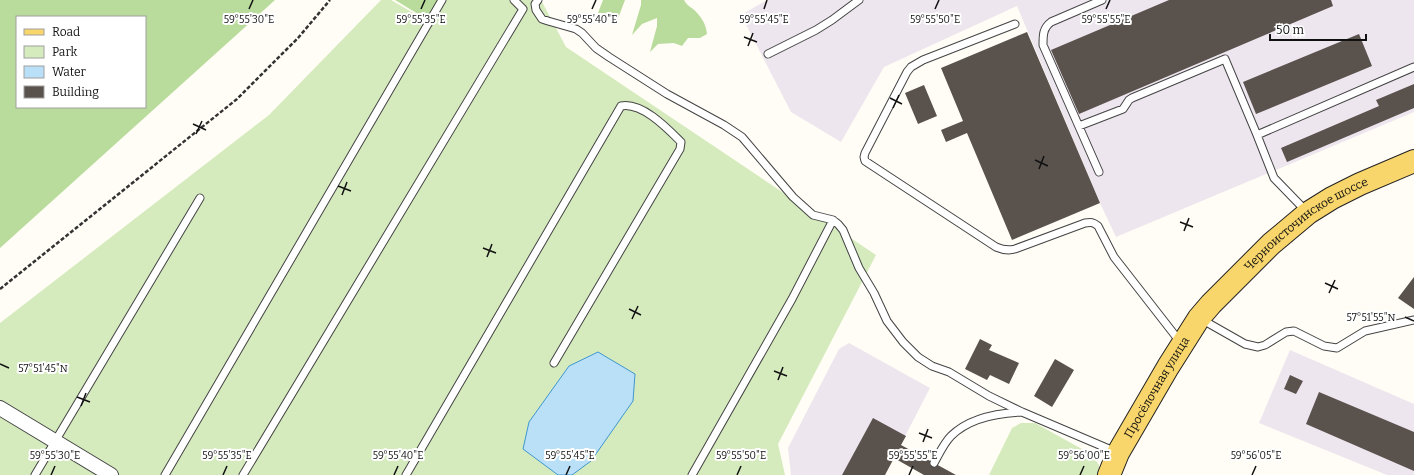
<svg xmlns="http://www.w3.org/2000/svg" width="1414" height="475" font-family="Bitter,serif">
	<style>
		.industrial { fill: #eee6ef }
		.green { fill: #d5ebbd }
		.forest { fill: #b9dc9c; fill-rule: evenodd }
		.water { fill: #b9e0f7; stroke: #3f96cf }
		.building { fill: #5a524d }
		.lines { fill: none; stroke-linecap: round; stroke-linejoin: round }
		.service-casing { stroke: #444; stroke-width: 9 }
		.minor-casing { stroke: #444; stroke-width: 16 }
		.primary-casing { stroke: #222; stroke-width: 24 }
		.path { stroke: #333; stroke-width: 2.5; stroke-dasharray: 4 2; stroke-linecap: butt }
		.service { stroke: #fff; stroke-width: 7 }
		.minor { stroke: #fff; stroke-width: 14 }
		.primary { stroke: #f9d66b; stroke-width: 22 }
		.ticks { fill: none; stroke: #111; stroke-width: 1.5 }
		.labels { text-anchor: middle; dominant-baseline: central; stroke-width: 4; stroke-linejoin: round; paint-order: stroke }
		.street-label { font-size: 12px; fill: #111; stroke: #fff }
		.ticks-label { font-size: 10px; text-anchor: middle; fill: #111; stroke: #fff; stroke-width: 4; stroke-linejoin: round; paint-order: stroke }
	</style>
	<rect width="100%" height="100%" fill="#fffdf5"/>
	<!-- industrial -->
	<path class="industrial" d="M767,0H1414V112L1116,237L1100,203L1017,6L884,67L841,142L791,112L741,15Z
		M849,343L930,388L885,475H791L788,448L839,349Z
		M1290,350L1414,404V475H1387L1259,423Z"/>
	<!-- green -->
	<path class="green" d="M381,0H391L429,22L442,0H541L566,47L876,255L778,444L785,475H0V323L269,115Z
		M1021,423H1035L1091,454L1099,465L1101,475H989L1012,428Z"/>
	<!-- forest -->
	<path class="forest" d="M0,0H275L0,248ZM17,17H145V107H17Z
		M395,0H440L428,20Z
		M603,0H625L617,21L614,15L604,13H598Z
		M641,0H684C686,4 689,6 693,9C700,15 706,23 707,34L700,38H688L682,46L674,43L658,44L650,52L657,26V18L642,24L632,35L641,5Z"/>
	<!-- water -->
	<path class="water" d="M598,352L635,374L633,401L591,461L572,475H558L523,449L529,422L569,366Z"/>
	<!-- building -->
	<path class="building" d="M1169,0H1331L1333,6L1079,114L1051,50Z
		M1027,32L1100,203L1012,240L967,133L946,142L941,130L963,121L941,68Z
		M1359,34L1372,66L1256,114L1243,82Z
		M1414,84V108L1287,162L1281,148L1379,106L1376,100Z
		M924,85L937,116L918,124L905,93Z
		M1414,277V309L1398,298Z
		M980,339L992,345L989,350L1019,363L1009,384L990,375L987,380L965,369Z
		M1055,359L1074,370L1052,407L1034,396Z
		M1290,375L1303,381L1296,394L1284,389Z
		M1319,392L1414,432V471L1306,424Z
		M873,418L906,436L901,445L956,475H924L894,458L885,475H842Z"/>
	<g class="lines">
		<defs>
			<path id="service" d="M538,0L535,4L536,10L542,19L548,21L576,29L582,33L596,48L609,57L667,94L724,125L742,137L793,197L813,215L833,220L838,224L843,230L859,268L874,293L887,321L903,342L918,357L932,366L949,372L989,396L1022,412
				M1015,24L923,60L911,67L907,72L865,153L864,157L865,161L996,247C1003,250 1008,251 1015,249L1085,223C1091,222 1093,222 1098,226L1114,257L1181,343
				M768,54L816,30L832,20L859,0
				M1079,126L1123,109L1129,100L1132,98L1225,59L1257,135L1414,67
				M1257,135L1274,178L1306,211
				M1099,172L1043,45C1043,35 1043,28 1051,22L1102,0
				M1201,319L1245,344L1258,347L1265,345L1286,332L1294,331L1324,346L1337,348L1365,331L1414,320
				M934,463C939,454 944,443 951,436C969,418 997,413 1022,412L1116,452
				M35,475L200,198
				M165,475L442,0
				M243,475L523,9L514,0
				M406,475L621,106C642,102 667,128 681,142L680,149L554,363
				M692,475L792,299L833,220"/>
			<path id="minor" d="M0,408L111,475"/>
			<g id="primary">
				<path id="s1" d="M1109,475L1118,453L1168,367L1199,318L1211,304L1271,244L1308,213L1332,198L1360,184L1414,161"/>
			</g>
		</defs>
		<!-- service casing -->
		<use href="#service" class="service-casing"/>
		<!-- minor casing -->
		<use href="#minor" class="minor-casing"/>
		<!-- primary casing -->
		<use href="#primary" class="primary-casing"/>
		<!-- path -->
		<path class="path" d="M0,289L237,99L298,38L330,0"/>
		<!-- service -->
		<use href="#service" class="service"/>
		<!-- minor -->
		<use href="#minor" class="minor"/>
		<!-- primary -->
		<use href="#primary" class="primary"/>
	</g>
	<!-- ticks -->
	<path class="ticks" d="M249,9L253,0M421,9L425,0M592,9L596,0M764,9L767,0M935,9L939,0M1106,9L1110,0M744,37L757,42M748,46L753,33M890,98L902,104M893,108L899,95M193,124L206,130M196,134L202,121M1035,160L1048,166M1039,169L1044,156M338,186L351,191M342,195L347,182M1180,222L1193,227M1184,231L1189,218M483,248L496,253M487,257L492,244M1325,283L1338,289M1329,293L1335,280M629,309L641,315M1405,317L1414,321M632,319L638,306M0,364L9,368M774,371L787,376M778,380L783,367M77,397L90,402M81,406L86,393M919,433L932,438M923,442L928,429M51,475L55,466M223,475L227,466M394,475L398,466M566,475L570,466M737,475L741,466M909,475L913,466M1080,475L1084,466M1252,475L1256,466"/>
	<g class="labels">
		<!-- street labels -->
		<g class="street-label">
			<text stroke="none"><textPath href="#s1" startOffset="325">Черноисточинское шоссе</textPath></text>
			<text stroke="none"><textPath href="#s1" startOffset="100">Просёлочная улица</textPath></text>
		</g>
	</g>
	<g class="ticks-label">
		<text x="764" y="23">59°55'45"E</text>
		<text x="935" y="23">59°55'50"E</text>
		<text x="1106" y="23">59°55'55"E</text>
		<text x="249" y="23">59°55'30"E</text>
		<text x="421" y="23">59°55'35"E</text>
		<text x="592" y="23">59°55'40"E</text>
		<text x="1371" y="321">57°51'55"N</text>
		<text x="43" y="372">57°51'45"N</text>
		<text x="55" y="459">59°55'30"E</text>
		<text x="227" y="459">59°55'35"E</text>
		<text x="398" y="459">59°55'40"E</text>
		<text x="570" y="459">59°55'45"E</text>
		<text x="741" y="459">59°55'50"E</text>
		<text x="913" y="459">59°55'55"E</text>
		<text x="1084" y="459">59°56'00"E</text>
		<text x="1256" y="459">59°56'05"E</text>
	</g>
	<!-- legend -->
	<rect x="16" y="16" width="130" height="92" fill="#ffffff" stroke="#a0a0a0"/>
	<rect x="24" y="29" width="20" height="6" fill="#f9d66b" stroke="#a0a0a0"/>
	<text x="52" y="36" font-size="12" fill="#111111">Road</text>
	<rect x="24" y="46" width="20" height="12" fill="#d5ebbd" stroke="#a0a0a0"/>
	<text x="52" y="56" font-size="12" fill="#111111">Park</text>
	<rect x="24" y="66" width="20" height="12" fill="#b9e0f7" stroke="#a0a0a0"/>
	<text x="52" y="76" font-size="12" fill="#111111">Water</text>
	<rect x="24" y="86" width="20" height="12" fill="#5a524d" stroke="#a0a0a0"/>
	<text x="52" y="96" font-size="12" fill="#111111">Building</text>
	<!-- scale -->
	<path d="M1270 34v6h96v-6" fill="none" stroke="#111111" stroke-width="2"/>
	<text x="1276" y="34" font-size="12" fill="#111111" stroke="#ffffff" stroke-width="3" paint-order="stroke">50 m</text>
</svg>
